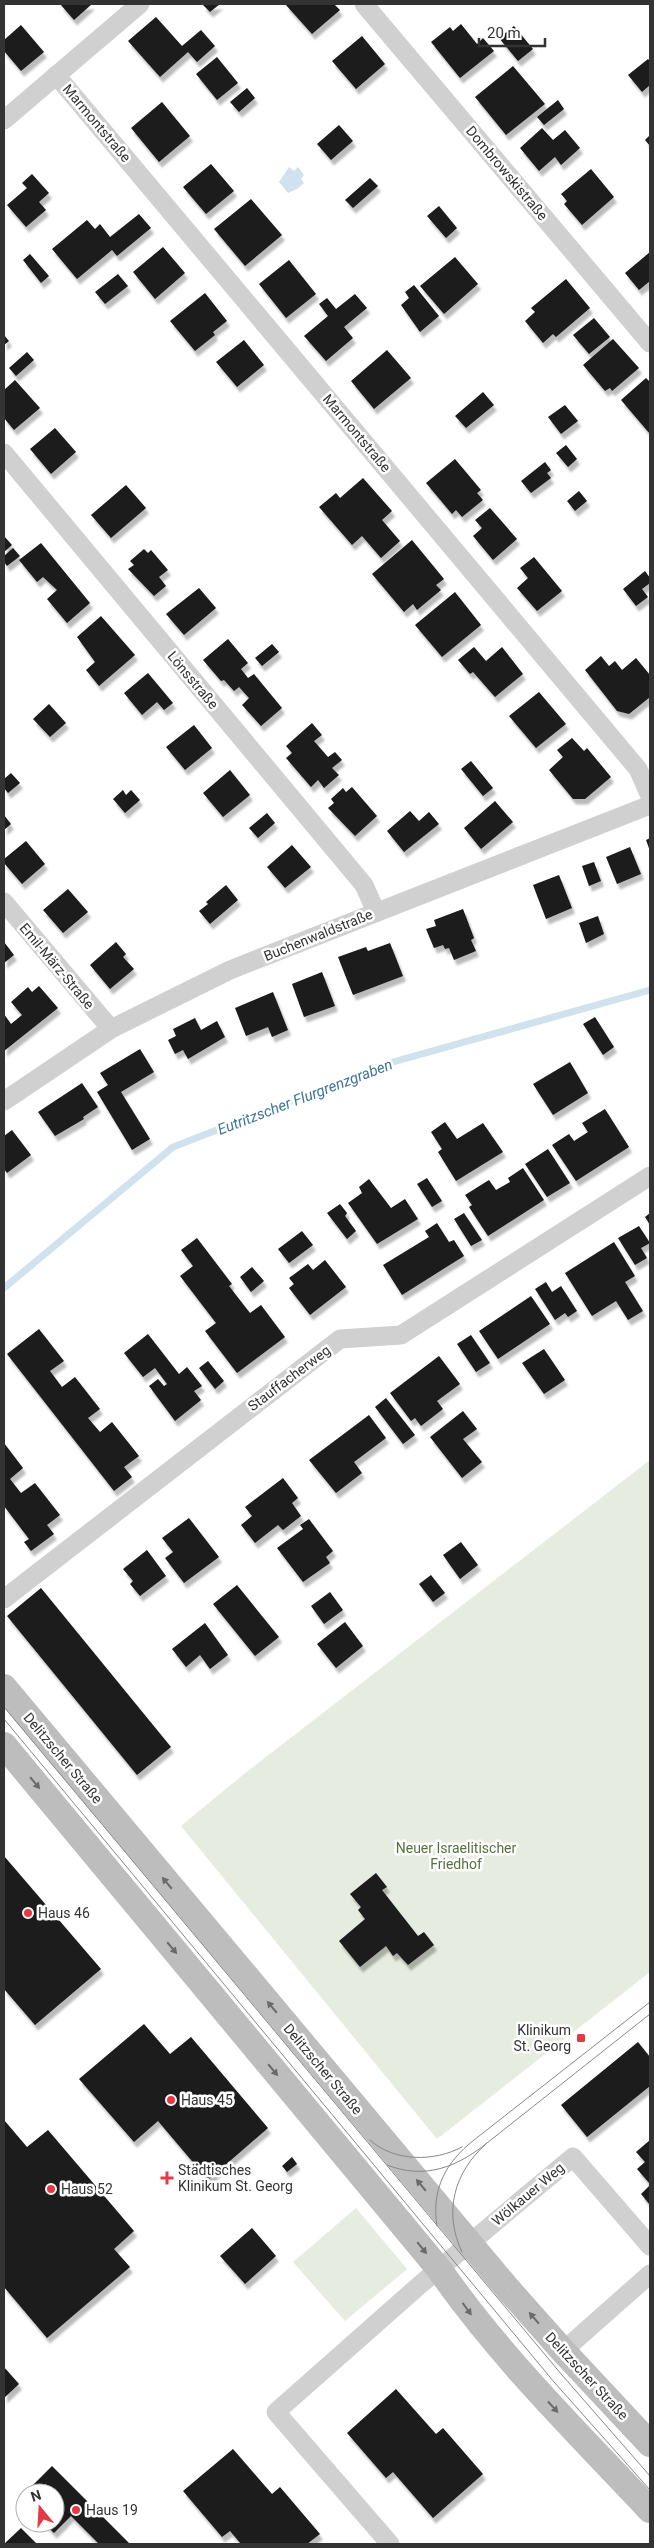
<svg xmlns="http://www.w3.org/2000/svg" width="654" height="2548" font-family="Roboto,sans-serif">
	<style>
		.green { fill: #e6ecdf }
		.water { fill: #cfe2ee }
		.lines { fill: none; stroke-linecap: round; stroke-linejoin: round }
		.stream { stroke: #cfe2ee; stroke-width: 7 }
		.building { fill: #1a1a1a; filter: url(#shadow) }
		.minor { stroke: #d0d0d0; stroke-width: 19 }
		.secondary { stroke: #bdbdbd; stroke-width: 26 }
		.tram { stroke: #888; stroke-width: 1 }
		.oneway { fill: #6a6a6a }
		.poi-dot { fill: #e63946; stroke: #fff; stroke-width: 2 }
		.labels { text-anchor: middle; dominant-baseline: central; stroke-width: 5; stroke-linejoin: round; paint-order: stroke }
		.street-label { font-size: 14px; fill: #333; stroke: #fff }
		.park-label { font-size: 14px; fill: #56703f; stroke: #fff }
		.poi-label { font-size: 14px; fill: #333; stroke: #fff; text-anchor: start }
		.water-label { font-size: 15px; font-style: italic; fill: #3f7597; stroke: #fff }
	</style>
	<defs>
		<filter id="shadow"><feDropShadow dx="3" dy="5.5" stdDeviation="1" flood-color="#0004"/></filter>
	</defs>
	<rect width="100%" height="100%" fill="#fff"/>
	<!-- green -->
	<path class="green" d="M650,1460V1972L437,2139L181,1826L244,1774Z
		M356,2208L407,2269L345,2321L293,2262Z"/>
	<!-- water -->
	<path class="water" d="M289,167L294,171L298,167L304,175L301,179L304,183L297,189L288,193L279,182Z"/>
	<g class="lines">
		<!-- stream -->
		<path class="stream" d="M4,1288L173,1147L386,1064L650,990"/>
	</g>
	<!-- building -->
	<path class="building" d="M60,4H92L74,20Z
		M202,4H220L210,12Z
		M285,4H334L340,10L312,34Z
		M156,17L182,46L201,30L215,46L197,62L188,52L160,77L128,41Z
		M461,24L477,44L483,38L494,51L460,78L431,42L450,27L453,31Z
		M21,25L44,52L21,71L4,51V40Z
		M514,26L533,49L518,61L499,38Z
		M362,36L385,64L356,89L332,61Z
		M217,57L238,83L217,100L196,74Z
		M648,59L650,61V85L642,92L628,75Z
		M513,66L545,104L506,135L475,97Z
		M247,88L255,98L239,112L230,102Z
		M558,100L564,109L544,125L537,117Z
		M162,102L190,136L159,162L131,128Z
		M339,125L353,141L331,160L317,144Z
		M542,128L553,140L565,130L580,148L561,165L555,157L539,171L520,148Z
		M650,135V146L645,140Z
		M211,164L234,191L206,214L183,187Z
		M591,169L614,197L582,225L564,204L567,201L561,194Z
		M32,174L49,193L39,202L46,210L26,227L7,205L27,188L22,183Z
		M370,178L378,186L353,208L345,200Z
		M251,199L282,235L245,266L214,229Z
		M439,206L457,228L446,238L427,216Z
		M139,214L151,228L117,256L112,250L77,279L52,249L87,220L95,229L100,224L110,237Z
		M163,247L185,273L155,299L133,272Z
		M650,252V281L639,290L625,273Z
		M30,254L49,276L41,283L23,260Z
		M455,257L478,284L444,314L420,286Z
		M289,260L316,294L286,318L259,284Z
		M118,274L128,286L105,304L95,292Z
		M566,279L590,308L556,337L553,334L543,343L525,321L535,312L531,308Z
		M414,285L439,316L420,332L401,305L409,298L405,292Z
		M205,293L227,321L213,332L215,335L195,351L170,321Z
		M355,294L367,308L344,327L353,338L326,361L304,336L328,316L319,304L327,298L336,309Z
		M594,318L610,337L589,354L573,335Z
		M4,335L9,341L4,345Z
		M613,339L639,368L612,391L610,388L605,391L583,365Z
		M244,340L264,365L237,387L216,362Z
		M387,350L411,378L374,409L351,381Z
		M27,352L34,360L16,376L9,368Z
		M646,378L650,382V434L621,400Z
		M15,380L40,408L14,430L4,418V390Z
		M483,392L494,405L466,428L455,416Z
		M565,405L578,421L561,434L548,417Z
		M55,428L76,452L51,474L30,449Z
		M566,445L577,459L568,467L556,453Z
		M455,459L481,490L477,493L483,500L462,517L456,510L452,514L426,483Z
		M545,462L551,470L547,473L551,478L531,493L521,481Z
		M363,478L392,511L382,520L400,541L381,558L362,536L352,545L319,507L336,493L340,498Z
		M126,485L146,508L111,538L91,515Z
		M579,491L587,501L575,511L567,501Z
		M490,508L517,539L493,560L473,536L482,528L475,520Z
		M4,536L12,545L4,552Z
		M412,540L444,579L436,585L441,590L417,610L413,604L404,612L372,574Z
		M41,543L90,603L67,623L47,599L57,590L43,577L37,582L19,560Z
		M13,548L20,556L7,566L4,562V556Z
		M144,549L148,553L151,550L168,570L159,577L166,586L154,596L128,569L134,565L130,561Z
		M534,557L562,591L537,611L517,588L528,578L520,568Z
		M645,571L650,578V583L642,589L648,597L636,606L623,589Z
		M199,588L216,608L184,635L166,614Z
		M455,592L481,625L442,657L415,625Z
		M101,616L135,655L99,686L86,670L95,662L77,637Z
		M228,639L248,663L241,669L248,678L254,674L282,708L261,726L242,705L249,698L239,687L234,691L224,680L221,681L203,660Z
		M272,644L279,652L262,666L255,658Z
		M474,647L486,661L502,647L523,674L495,697L473,672L470,674L458,660Z
		M601,656L609,666L615,661L622,670L636,658L650,675V697L629,714L617,711L585,670Z
		M148,673L173,703L164,710L157,702L142,715L124,693Z
		M539,692L566,724L536,748L509,716Z
		M49,704L66,723L50,737L33,719Z
		M312,723L322,735L314,741L328,757L335,752L342,760L332,768L339,775L324,788L318,780L311,787L286,758L292,753L286,746Z
		M194,725L212,748L185,770L166,747Z
		M572,738L584,751L587,748L611,777L585,799H573L549,770L563,757L557,750Z
		M471,761L493,788L483,796L461,769Z
		M230,770L250,795L223,817L203,793Z
		M11,773L20,783L8,793L4,788V779Z
		M352,787L377,816L355,836L328,808L334,803L331,799L343,788L346,792Z
		M123,790L126,795L131,790L140,800L125,813L113,799Z
		M495,801L513,822L481,849L464,828Z
		M410,811L419,821L429,812L439,824L404,852L387,831Z
		M267,813L275,823L258,838L249,828Z
		M4,815L11,824L4,830Z
		M650,838V851L646,840Z
		M26,841L45,864L22,884L4,863V859Z
		M292,845L311,867L285,888L267,867Z
		M630,847L641,874L617,884L606,857Z
		M594,862L601,881L589,886L582,866Z
		M559,875L572,908L546,919L533,885Z
		M226,885L238,900L210,924L199,911L208,904L206,902Z
		M68,889L88,912L63,933L43,910Z
		M463,909L474,938L471,940L476,951L454,960L449,948L445,949L443,945L434,948L426,929L436,926L434,920Z
		M598,916L604,934L586,943L579,923Z
		M4,942L14,955L4,963Z
		M116,942L126,954L123,957L134,969L110,989L90,965Z
		M390,943L403,976L353,995L338,957L366,947L368,951Z
		M322,972L335,1006L304,1017L292,984Z
		M39,986L58,1008L4,1051V1014L11,1024L22,1015L11,1002L28,987L32,992Z
		M273,992L288,1030L272,1037L268,1027L246,1036L235,1008Z
		M595,1017L614,1047L603,1055L583,1024Z
		M195,1018L201,1030L217,1021L225,1037L188,1059L183,1050L175,1054L168,1040L176,1036L173,1029Z
		M140,1049L154,1072L121,1092L150,1139L132,1150L97,1092L108,1085L100,1073Z
		M570,1062L588,1093L553,1115L533,1084Z
		M82,1083L98,1107L83,1117L84,1119L55,1136L38,1112Z
		M605,1109L629,1147L576,1181L552,1145L569,1134L574,1141L588,1132L582,1123Z
		M445,1122L457,1139L483,1123L503,1152L456,1181L438,1152L442,1149L431,1132Z
		M12,1130L31,1155L7,1173L4,1169V1136Z
		M548,1149L570,1183L547,1197L525,1164Z
		M523,1168L544,1200L488,1236L469,1207L472,1205L465,1195L489,1180L496,1190L510,1182L508,1178Z
		M427,1178L442,1201L432,1207L417,1184Z
		M369,1179L391,1208L405,1199L418,1219L377,1244L348,1203L362,1193L359,1187Z
		M340,1204L347,1213L345,1216L356,1231L347,1239L327,1213Z
		M464,1213L482,1240L471,1246L454,1219Z
		M650,1213V1225L645,1217Z
		M437,1223L449,1242L454,1240L464,1256L402,1295L383,1265L429,1237L425,1231Z
		M639,1226L650,1243L641,1248L647,1258L635,1265L618,1238Z
		M302,1231L313,1245L289,1263L278,1249Z
		M197,1238L232,1284L229,1286L250,1313L261,1305L285,1337L237,1373L205,1331L216,1323L180,1276L193,1266L181,1250Z
		M614,1242L635,1276L625,1282L643,1311L628,1320L616,1301L592,1316L565,1273Z
		M325,1260L346,1287L310,1315L289,1288L294,1284L289,1278L308,1264L313,1270Z
		M252,1267L264,1281L251,1292L240,1277Z
		M546,1282L552,1292L561,1286L577,1311L568,1317L565,1313L555,1320L535,1289Z
		M531,1296L550,1324L498,1359L479,1331Z
		M39,1329L64,1361L50,1371L62,1387L75,1377L100,1409L88,1418L100,1432L112,1422L139,1456L124,1467L132,1477L114,1491L7,1354Z
		M148,1334L179,1374L187,1367L202,1386L194,1391L201,1400L175,1421L149,1386L158,1379L164,1386L167,1384L155,1368L143,1377L124,1353Z
		M471,1335L490,1363L476,1372L457,1344Z
		M544,1349L565,1380L544,1394L522,1363Z
		M439,1356L460,1384L437,1401L443,1409L421,1426L415,1418L411,1421L390,1393Z
		M208,1361L224,1381L215,1389L199,1368Z
		M386,1398L415,1435L403,1444L375,1407Z
		M463,1411L477,1429L463,1439L482,1462L462,1478L430,1437Z
		M369,1415L386,1438L354,1462L362,1473L336,1493L309,1460Z
		M4,1443L23,1468L10,1479L21,1493L35,1483L60,1515L47,1525L54,1534L31,1551L24,1542L29,1539L4,1506Z
		M283,1478L298,1498L292,1503L301,1516L283,1530L278,1525L255,1543L241,1525L252,1516L245,1507Z
		M189,1518L219,1557L184,1583L165,1558L173,1552L162,1538Z
		M309,1519L333,1551L326,1557L330,1563L303,1582L277,1548L303,1529L300,1525Z
		M461,1542L478,1565L460,1579L443,1555Z
		M147,1550L166,1576L140,1596L130,1584L133,1581L123,1569Z
		M431,1575L445,1593L433,1602L419,1584Z
		M237,1585L279,1637L255,1656L213,1604Z
		M41,1588L171,1747L137,1775L7,1616Z
		M330,1592L343,1610L324,1624L311,1606Z
		M345,1622L363,1646L336,1668L317,1644Z
		M205,1623L228,1655L210,1669L200,1655L186,1667L172,1649Z
		M4,1856L101,1969L35,2025L4,1989Z
		M376,1873L387,1887L382,1890L418,1936L424,1932L434,1945L408,1965L397,1953L393,1956L386,1946L360,1967L339,1941L365,1919L358,1910L361,1907L350,1894Z
		M144,2024L170,2054L191,2037L268,2128L208,2180L158,2121L134,2142L79,2079Z
		M638,2042L650,2057V2086L587,2137L561,2105Z
		M4,2120L27,2147L48,2130L134,2231L114,2249L130,2267L47,2338L4,2287Z
		M650,2140V2184L637,2169L645,2162L636,2152Z
		M292,2157L297,2164L287,2172L282,2166Z
		M650,2185V2205L641,2194Z
		M252,2228L276,2256L245,2284L220,2256Z
		M4,2367L19,2384L4,2398Z
		M396,2389L436,2434L443,2428L483,2474L433,2518L393,2472L386,2478L347,2433Z
		M233,2449L272,2494L280,2487L320,2534L307,2544H241L230,2531L222,2537L183,2491Z
		M52,2466L130,2544H99L71,2516L54,2533L44,2523H55V2493H25V2504L20,2498Z
		M21,2528L37,2544H4Z"/>
	<g class="lines">
		<!-- minor -->
		<path class="minor" d="M364,4L650,343
			M56,75L638,769L650,796
			M4,120L140,4
			M4,453L364,885L376,912
			M4,902L111,1029
			M4,1101L111,1029L230,970L650,805
			M4,1599L340,1339L401,1335L650,1176
			M563,2351L650,2274
			M390,2544L276,2412L422,2283L573,2157L650,2246"/>
		<!-- secondary -->
		<path class="secondary" d="M4,1687L508,2289L563,2351L650,2444
			M4,1745L439,2269C500,2357 577,2432 650,2510"/>
		<!-- tram -->
		<path class="tram" d="M4,1707L562,2375L650,2476
			M4,1719L554,2382L650,2490
			M370,2140C394,2162 434,2162 462,2147
			M487,2143L650,2014
			M387,2165C425,2180 457,2167 487,2143C454,2172 443,2212 462,2252
			M437,2226C431,2189 446,2162 474,2140L650,2002"/>
	</g>
	<!-- one-way arrows -->
	<defs><path id="oneway-solid" d="M-6-.8H1V-3.2L6.5 0L1 3.2V.8H-6Z" transform="scale(1.25)"/></defs>
	<g class="oneway">
		<use href="#oneway-solid" transform="translate(35 1783) rotate(50)"/>
		<use href="#oneway-solid" transform="translate(167 1883) rotate(-130)"/>
		<use href="#oneway-solid" transform="translate(172 1948) rotate(50)"/>
		<use href="#oneway-solid" transform="translate(272 2007) rotate(-130)"/>
		<use href="#oneway-solid" transform="translate(273 2070) rotate(50)"/>
		<use href="#oneway-solid" transform="translate(421 2185) rotate(-130)"/>
		<use href="#oneway-solid" transform="translate(422 2248) rotate(51)"/>
		<use href="#oneway-solid" transform="translate(467 2309) rotate(54)"/>
		<use href="#oneway-solid" transform="translate(534 2318) rotate(-131)"/>
		<use href="#oneway-solid" transform="translate(553 2407) rotate(47)"/>
	</g>
	<!-- markers -->
	<g class="poi-dot">
		<circle cx="28" cy="1913" r="5"/>
		<rect x="576" y="2033" width="10" height="10" rx="2.5"/>
		<circle cx="171" cy="2100" r="5"/>
		<path d="M164.5 2170.5h5v5h5v5h-5v5h-5v-5h-5v-5h5z"/>
		<circle cx="51" cy="2189" r="5"/>
		<circle cx="76" cy="2510" r="5"/>
	</g>
	<g class="labels">
		<!-- street labels -->
		<g class="street-label">
			<text transform="translate(97 123) rotate(50)">Marmontstraße</text>
			<text transform="translate(507 173) rotate(50)">Dombrowskistraße</text>
			<text transform="translate(357 433) rotate(50)">Marmontstraße</text>
			<text transform="translate(193 680) rotate(50)">Lönsstraße</text>
			<text transform="translate(318 935) rotate(-22)">Buchenwaldstraße</text>
			<text transform="translate(57 966) rotate(50)">Emil-März-Straße</text>
			<text transform="translate(289 1378) rotate(-37)">Stauffacherweg</text>
			<text transform="translate(63 1758) rotate(50)">Delitzscher Straße</text>
			<text transform="translate(323 2069) rotate(50)">Delitzscher Straße</text>
			<text transform="translate(528 2194) rotate(-40)">Wölkauer Weg</text>
			<text transform="translate(587 2376) rotate(47)">Delitzscher Straße</text>
		</g>
		<!-- park labels -->
		<g class="park-label">
			<text x="456" y="1848">Neuer Israelitischer<tspan x="456" dy="16">Friedhof</tspan></text>
		</g>
		<!-- poi labels -->
		<g class="poi-label">
			<text x="38" y="1913">Haus 46</text>
			<text x="571" y="2030" text-anchor="end">Klinikum<tspan x="571" dy="16">St. Georg</tspan></text>
			<text x="181" y="2100">Haus 45</text>
			<text x="178" y="2170">Städtisches<tspan x="178" dy="16">Klinikum St. Georg</tspan></text>
			<text x="61" y="2189">Haus 52</text>
			<text x="86" y="2510">Haus 19</text>
		</g>
		<!-- water labels -->
		<g class="water-label">
			<text transform="translate(305 1097) rotate(-21)">Eutritzscher Flurgrenzgraben</text>
		</g>
	</g>
	<!-- border -->
	<rect width="654" height="2548" fill="none" stroke="#333333" stroke-width="10"/>
	<!-- north arrow -->
	<g transform="translate(40 2508) rotate(342)"><circle r="24" fill="#ffffff" stroke="#adadad"/>
	<path d="M0-4L9 19L0 12L-9 19Z" fill="#e63946"/>
	<text y="-8" font-size="14" font-weight="bold" text-anchor="middle" fill="#333333">N</text>
	</g>
	<!-- scale -->
	<path d="M479 38v8h66v-8" fill="none" stroke="#333333" stroke-width="2.5"/>
	<text x="487" y="38" font-size="15" fill="#333333" stroke="#ffffff" stroke-width="4" paint-order="stroke">20 m</text>
</svg>
